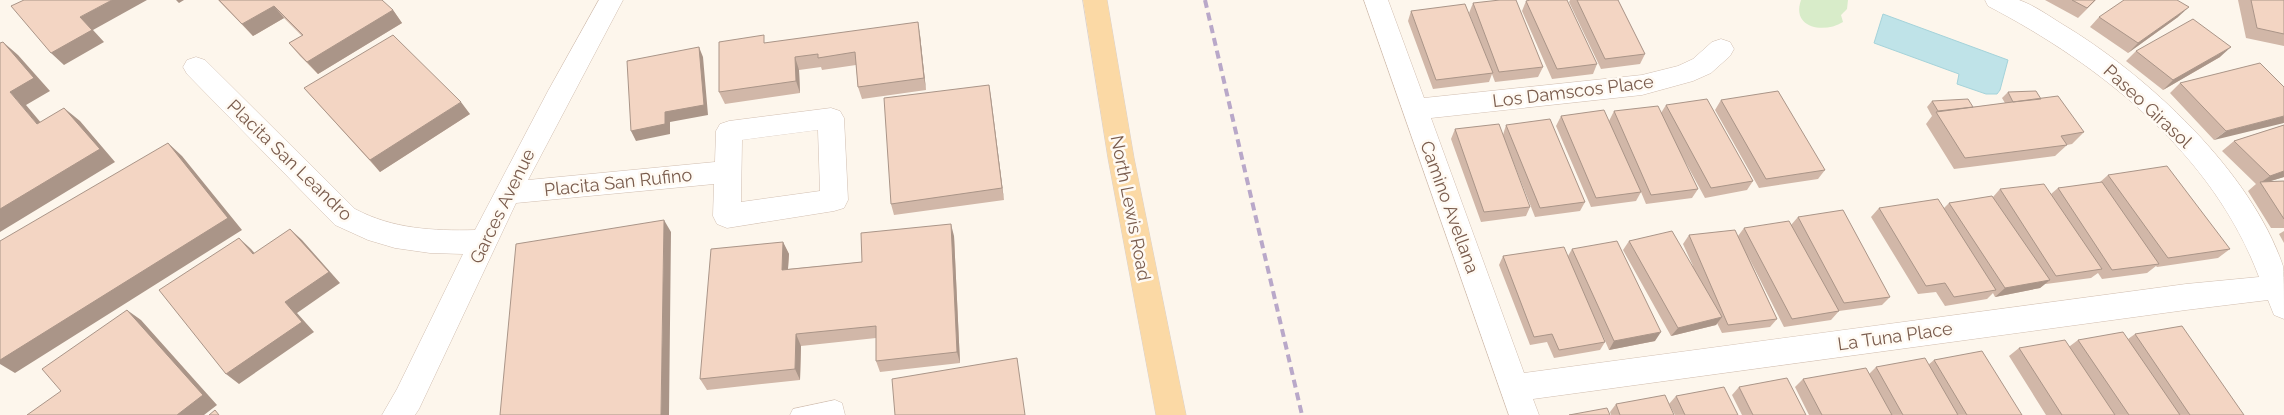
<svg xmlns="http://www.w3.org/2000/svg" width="2284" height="415" font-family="Raleway,sans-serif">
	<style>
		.green { fill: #d8ecc9 }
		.water { fill: #bfe3e8; stroke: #a5d3da }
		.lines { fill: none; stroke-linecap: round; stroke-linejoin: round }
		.service-casing { stroke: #d1beb0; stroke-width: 1 }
		.minor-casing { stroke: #d1beb0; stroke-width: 1 }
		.primary-casing { stroke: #dad1cd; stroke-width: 1 }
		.service { fill: #fff; fill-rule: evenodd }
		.minor { fill: #fff; fill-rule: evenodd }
		.primary { fill: #fbd9a5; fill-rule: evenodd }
		.rail { stroke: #b9a8c9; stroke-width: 4; stroke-dasharray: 8 5; stroke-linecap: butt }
		.wall { fill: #d1b7a8 }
		.shaded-wall { fill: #aa9588 }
		.building { fill: #f3d5c3; stroke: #aa9588 }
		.labels { text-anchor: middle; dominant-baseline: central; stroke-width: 5; stroke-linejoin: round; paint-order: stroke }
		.street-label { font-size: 18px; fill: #7a5c4d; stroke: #fffaf3 }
	</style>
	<rect width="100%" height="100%" fill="#fdf6ec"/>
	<!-- green -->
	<path class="green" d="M1801,0H1848L1847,9L1841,15L1843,22C1824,34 1791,28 1801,0Z"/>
	<!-- water -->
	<path class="water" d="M1883,14L2008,60L2000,90L1997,94H1986L1957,84L1959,74L1874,43Z"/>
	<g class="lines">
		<defs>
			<path id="service" d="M835,400L842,403L845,415H790L793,409Z"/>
			<path id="minor" d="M599,0H623L528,180L715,162L716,131L720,124L729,121L831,108L840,111L844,118L848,200L844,208L834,211L727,228L717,224L713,216L714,184L516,203L419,409L415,415H382L397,389L463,254L430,253L395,248L368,240L335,225L187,74L183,67L187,60L196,57L205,60L355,209C393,229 433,231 475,230L548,91ZM818,130L820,191L741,202L742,140Z
				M1364,0H1388L1424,98L1642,75L1678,66L1693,59L1712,42L1721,39L1730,42L1734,49L1730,56L1711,73L1693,81L1642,95L1431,118L1524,373L2186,284L2259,277C2213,154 2101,65 1988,6L1985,0C1995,0 2009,0 2019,0C2034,5 2049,16 2062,24C2146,74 2251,171 2283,266C2284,279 2284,304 2284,319L2274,315L2268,300L2186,310L1533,399L1539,415H1509Z"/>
			<path id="primary" d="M1083,0H1107L1134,158L1186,415H1156L1108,158Z"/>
		</defs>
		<!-- service casing -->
		<use href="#service" class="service-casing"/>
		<!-- minor casing -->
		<use href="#minor" class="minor-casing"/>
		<!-- primary casing -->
		<use href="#primary" class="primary-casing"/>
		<!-- service -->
		<use href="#service" class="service"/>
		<!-- minor -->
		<use href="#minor" class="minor"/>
		<!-- primary -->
		<use href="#primary" class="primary"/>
		<!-- rail -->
		<path class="rail" d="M1205,0L1302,415"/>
	</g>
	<!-- wall -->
	<path class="wall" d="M218,0H322L393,10L402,23L318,74L300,56L289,43L302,36L284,18L253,36Z
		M1570,0H1618L1645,54L1640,64L1601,69L1569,2Z
		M2045,0H2096L2078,18Z
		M2238,0H2284V46L2246,38Z
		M1526,1L1597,64L1593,74L1552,79L1522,11Z
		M1473,3L1543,67L1538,77L1495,82L1492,74L1489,82L1433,89L1408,21L1411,11L1475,29L1469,13Z
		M2099,17H2178L2128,53L2090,27Z
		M920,35L926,90L862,99L858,87L856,65L822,70L821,67L799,70L800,93L725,104L719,92L767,43Z
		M2136,51L2220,57L2163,90L2126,61Z
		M2180,83L2284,87L2214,140L2170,93Z
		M989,85L1004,200L894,215L891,204Z
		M304,88L470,114L380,172Z
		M2008,92L2041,99L2084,132L2072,144L2067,145L2055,156L1954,169L1926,124L1932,116L1927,107L1932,101L1973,107L2005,103L2002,98Z
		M1721,100L1825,170L1818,179L1759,188L1715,110Z
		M1666,105L1753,181L1747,190L1705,198L1680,152L1698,189L1692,198L1646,204L1641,192L1636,201L1591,207L1556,126L1561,116L1609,121L1614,111L1661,113Z
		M1506,125L1585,202L1580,211L1535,217L1503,136L1530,207L1526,216L1481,222L1451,139L1455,129L1503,135Z
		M2284,125V177L2270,181H2284V228H2271L2248,191L2256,184L2222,151L2234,141Z
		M2108,175L2230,249L2218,258L2157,267L2156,266L2147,273L2102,279L2098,273L2091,278L2046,284H2045L2040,288L1995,297L1993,293L1987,299L1945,306L1936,292L1918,294L1871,217L1879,208H1944L1949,203L1993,197L2000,189L2051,194L2058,188L2099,183Z
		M1798,217L1890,297L1882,305L1839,311L1831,320L1784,327L1748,256L1777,319L1770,327L1722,333L1717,323L1716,325L1671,336L1623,250L1629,241L1693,266L1683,244L1689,235L1738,236L1744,228L1791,225Z
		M2284,231V243L2279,234Z
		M954,236L960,363L880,372L876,361V338L801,346L800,380L707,390L700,379L783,242L789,254L788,269L862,262Z
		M1572,249L1655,341L1609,350L1600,329L1605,342L1600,350L1554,358L1547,342L1530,345L1499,265L1503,256H1568Z
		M2135,334L2244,415H2046L2009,356L2019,348L2070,346L2078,340L2128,339Z
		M1934,360L2022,415H1809L1795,387L1803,379L1869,374L1876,367L1928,365Z
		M1739,387L1806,415H1742L1732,395Z
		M1676,396L1738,415H1675L1669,404Z
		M1616,404L1674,415H1611L1610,412Z"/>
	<!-- shaded-wall -->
	<path class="shaded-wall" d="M112,0H147L93,30L104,42L64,65L51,53L80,17Z
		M176,0H184L179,3Z
		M274,6L284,18L253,36L242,24Z
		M2189,7L2178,17L2128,53L2138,43Z
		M393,10L402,23L318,74L307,62Z
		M918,22L920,35L926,90L924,78Z
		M3,42L18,55L50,91L26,105L53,137L37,124L10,92Z
		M699,47L703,57L708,115L670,122V134L636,141L631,131L665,112Z
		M2231,47L2220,57L2163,90L2173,80Z
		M795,57L799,70L800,93L796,81Z
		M989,85L991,97L1004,200L1002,188Z
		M461,102L470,114L380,172L370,160Z
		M64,108L80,121L115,162L0,232V209Z
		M2284,116V123L2214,140L2226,131Z
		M168,143L182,156L242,230L15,373L0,364V360Z
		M2284,171V177L2261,184L2260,183L2270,176Z
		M664,220L671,232L669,415H661Z
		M951,224L954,236L960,363L957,352Z
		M290,229L302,240L340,283L297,313L314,332L239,384L226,374L285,302Z
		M239,238L251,249L265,265L253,254Z
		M783,242L789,254L787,282L782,270Z
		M2050,280L2040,288L1995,297L2005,288Z
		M127,310L141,320L217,405L204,415H177Z
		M1722,317L1716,325L1671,336L1678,328Z
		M1661,332L1655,341L1609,350L1614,341Z
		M796,334L801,346L800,380L795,369Z"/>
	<!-- building -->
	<path class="building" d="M24,0H112L80,17L92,30L51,53L11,6Z
		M219,0H382L393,10L307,62L289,43L303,35L274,6L242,24Z
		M1500,0H1516L1543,67L1499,72L1473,3Z
		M1530,0H1567L1597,64L1557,69L1526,1Z
		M1577,0H1618L1645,54L1605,59Z
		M2072,0H2095L2087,8Z
		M2124,0H2177L2189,7L2138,43L2099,17Z
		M2251,0H2284V34L2257,28Z
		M1465,4L1493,73L1436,80L1411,11Z
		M2193,19L2231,47L2173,80L2136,51Z
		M918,22L924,78L858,87L855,52L818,58V54L795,57L796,81L719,92V42L764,35V43Z
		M393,35L461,102L370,160L304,88Z
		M3,42L34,78L10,92L37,124L64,108L100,149L0,209V43Z
		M699,47L704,105L665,112V124L631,131L627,61Z
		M2260,63L2284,87V116L2226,131L2180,83Z
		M989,85L1002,188L891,204L884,98Z
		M1778,91L1825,170L1766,179L1721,100Z
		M2036,91L2041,99L2013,102L2008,92Z
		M2058,96L2084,132L2061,136L2067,145L1965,158L1936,112Z
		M1707,99L1753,181L1711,188L1666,105Z
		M1968,99L1973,107L1938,111L1932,101Z
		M1658,106L1698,189L1651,195L1614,111Z
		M1604,110L1641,192L1596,198L1561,116Z
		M1550,119L1585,202L1540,208L1506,125Z
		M1499,124L1530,207L1484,212L1455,129Z
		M2284,125V171L2270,176L2234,141Z
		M168,143L228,218L0,360V241Z
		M2167,166L2230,249L2168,258L2108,175Z
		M2284,181V219L2260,182Z
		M2102,182L2159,264L2112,270L2058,188Z
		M2044,184L2102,269L2056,276L2000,189Z
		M1992,196L2050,280L2005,288L1949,203Z
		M1938,199L1996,290L1954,297L1945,283L1926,286L1879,208Z
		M1843,210L1890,297L1844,303L1798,217Z
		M664,220L661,415H500L516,244Z
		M1789,221L1839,311L1792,319L1744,228Z
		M951,224L957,352L876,361V326L796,334L795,369L700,379L711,249L783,242L782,270L862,262L861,233Z
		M290,229L329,272L285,302L302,322L226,374L159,290L239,238L253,254Z
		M1735,230L1777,319L1728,325L1689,235Z
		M1672,231L1722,317L1678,328L1629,241Z
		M1617,241L1661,332L1614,341L1572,249Z
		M1564,247L1605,342L1559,350L1552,334L1534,337L1503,256Z
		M127,310L203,395L177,415H27L61,391L42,369Z
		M2182,326L2244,415H2190L2135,334Z
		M2123,332L2180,415H2129L2078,340Z
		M2065,340L2115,415H2062L2019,348Z
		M1982,351L2022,415H1967L1934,360Z
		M1017,358L1025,415H895L892,379Z
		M1925,358L1958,415H1903L1876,367Z
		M1866,368L1892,415H1822L1803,379Z
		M1787,378L1806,415H1753L1739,387Z
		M1724,387L1738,415H1685L1676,396Z
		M1665,395L1674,415H1620L1616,404Z
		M1607,408L1610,415H1569Z
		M215,410L219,415H209Z"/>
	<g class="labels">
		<!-- street labels -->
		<g class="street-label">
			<text transform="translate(1573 91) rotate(-7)">Los Damscos Place</text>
			<text transform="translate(2148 106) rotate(43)">Paseo Girasol</text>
			<text transform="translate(290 160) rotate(44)">Placita San Leandro</text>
			<text transform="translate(618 182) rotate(-6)">Placita San Rufino</text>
			<text transform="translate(502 206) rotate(-64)">Garces Avenue</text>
			<text transform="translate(1450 207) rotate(70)">Camino Avellana</text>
			<text transform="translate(1131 208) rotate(79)">North Lewis Road</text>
			<text transform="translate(1895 336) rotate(-8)">La Tuna Place</text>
		</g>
	</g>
</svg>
